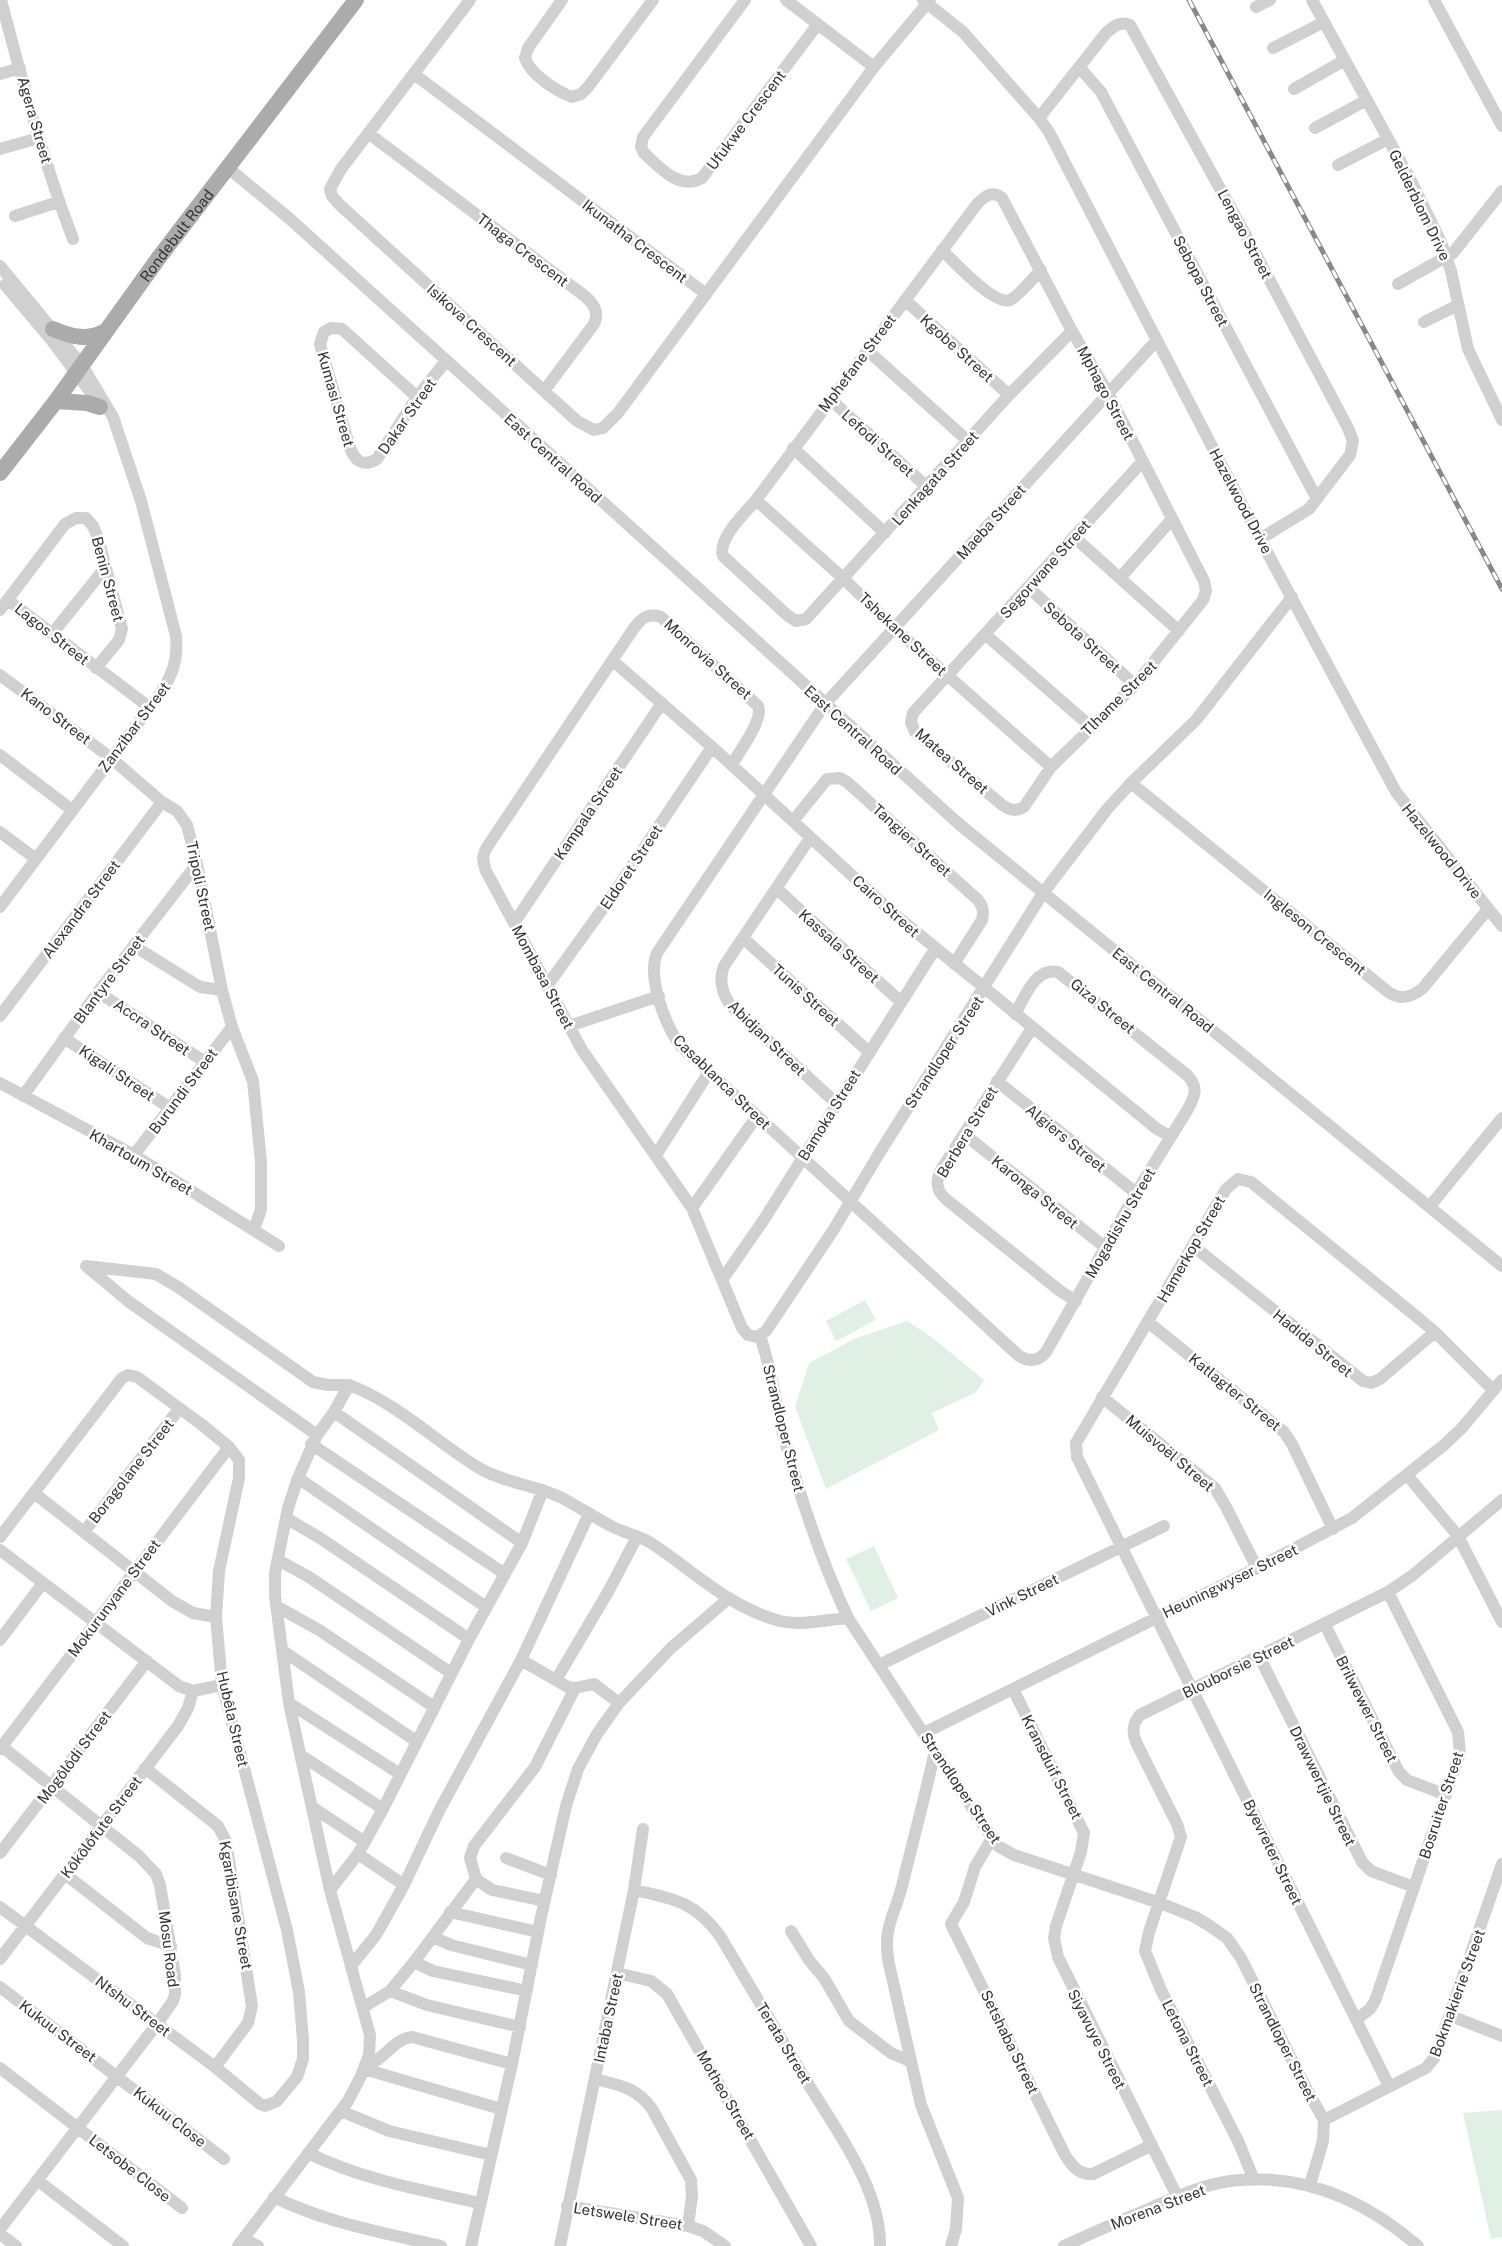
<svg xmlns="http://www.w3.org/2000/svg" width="1502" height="2246" font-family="'Public Sans',sans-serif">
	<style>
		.green { fill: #e0f0e4 }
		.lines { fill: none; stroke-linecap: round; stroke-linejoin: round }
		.minor { stroke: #d0d0d0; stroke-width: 12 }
		.major { stroke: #ababab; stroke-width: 16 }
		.rail-casing { stroke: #888; stroke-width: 5 }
		.rail { stroke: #fff; stroke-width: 3; stroke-dasharray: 9; stroke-linecap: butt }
		.labels { text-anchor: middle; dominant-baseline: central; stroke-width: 5; stroke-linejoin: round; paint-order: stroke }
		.street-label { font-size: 15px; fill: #333; stroke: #fff }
	</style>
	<rect width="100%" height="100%" fill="#fff"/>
	<!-- green -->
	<path class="green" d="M865,1300L876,1320L836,1341L826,1321Z
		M907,1321L934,1339L984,1380L976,1392L932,1413L939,1430L826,1489L795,1407L809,1363L856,1338Z
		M874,1546L898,1598L871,1611L846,1559Z
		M1502,2110V2237L1491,2239L1463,2113Z"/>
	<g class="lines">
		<!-- minor -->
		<path class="minor" d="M1,0C22,80 43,161 73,239
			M470,0L341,169L330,189L332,196L340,205L577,421L594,430L603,428L618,413L874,67L930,0
			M562,0L528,48L525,58C530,74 556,91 572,97L581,94L588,87L653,0
			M745,0L643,137L641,147L644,153C659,167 680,191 702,178L818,24
			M786,0L874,67
			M923,0L963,32L1039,118L1049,132L1260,539L1396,792L1502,926
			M1312,0L1409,177L1441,242L1451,271L1468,349L1502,420
			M1434,0L1502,126
			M1256,7L1270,0
			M1273,48L1324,22
			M1079,67L1101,92L1110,109L1317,499
			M0,74L20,68
			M414,74L706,294
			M1294,89L1345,60
			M1039,118L1106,33C1114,26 1120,21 1130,25L1250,243L1348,428L1353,441L1350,455L1309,509L1260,539
			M1315,128L1367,100
			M368,133L566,282C578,292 604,304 594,324L544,391
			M0,149L39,138
			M1338,165L1388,139
			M227,167L290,219L959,824L1502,1266
			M15,216L58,202
			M942,250C953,261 995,306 1010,300C1019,296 1033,278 1041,270
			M0,266L82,365L113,417L141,501L176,636C178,660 173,674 160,694L0,907
			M1398,284L1453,253L1502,191
			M5,285L52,341L94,397
			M905,300L1009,395
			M1424,322L1458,305
			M1072,331L1009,395L806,619L796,621L787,615L723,556C717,539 746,512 756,500L977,204C985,196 992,190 1002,198L1072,331L1108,393L1204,581L1206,591L1203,600L1135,685L1051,767L1024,807C1015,812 1009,810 1001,804L915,732L911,722L913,713L1142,462
			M867,350L968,441
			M417,397L342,329L331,328L324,332L320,344L349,445C354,460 362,468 377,459L417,397L446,361
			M830,399L927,487
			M793,448L885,533
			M756,500L844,579L895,629L1051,767
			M1074,537L1179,631
			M1120,578L1172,519
			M1029,588L1135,685
			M8,600L149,707
			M0,610L65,524L76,518H86L93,526L98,538L122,629L119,640L96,668
			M52,634L105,568
			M986,635L1090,726
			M613,661L712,747L894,914L1157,1129L1170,1136
			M0,675L111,758L162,802L177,811L187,825L197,864L222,990L232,1027L253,1081L261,1162V1209L254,1230
			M0,755L72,810
			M732,765C739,751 764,720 758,706L661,617C648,612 641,619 634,628L489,844C482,854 482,860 486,871L582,1050L692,1208L742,1328L748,1335L757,1337L766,1331L834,1229L880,1152L1043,893L1108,808L1131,783L1196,720L1292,597
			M1131,783L1387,991C1400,1001 1411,998 1423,988L1488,909
			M793,821L827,779L840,778L847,782L978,900C983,907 984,911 982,920L954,964
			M0,832L36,859
			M810,838L724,966C718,980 723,996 732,1007L836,1103
			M777,889L901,1002
			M514,923L662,703
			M743,938L869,1052
			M134,946L200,987L222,990
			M547,986L609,900L712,747
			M98,992L205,1062
			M1015,1014C1025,997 1035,967 1058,972L1187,1075C1199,1087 1195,1096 1188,1109L1136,1193L1046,1352C1038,1362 1028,1362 1018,1355L681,1046C665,1026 647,977 657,953L825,704L1157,340
			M0,1016L162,802
			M569,1026L659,996
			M1032,1028L941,1170C935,1182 936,1191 947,1200L1060,1291L1076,1301
			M64,1038L170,1108
			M997,1081L1136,1193
			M0,1083L134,1155L279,1246
			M23,1096L98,992L197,864
			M964,1134L1106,1248
			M134,1155L232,1027
			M656,1155L709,1072
			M1430,1206L1502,1118
			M692,1208L757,1116
			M1193,1246L1363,1381L1371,1383L1380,1379L1435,1332
			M86,1266L128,1301L317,1435L298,1478L288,1508L275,1573V1596L289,1703L330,1890L370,2035L369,2055L361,2076L348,2101L238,2246
			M86,1266L156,1274L178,1287L313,1382L328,1385H349
			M722,1280L763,1221L935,949
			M1148,1322L1284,1432L1292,1444L1333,1529
			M760,1336C771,1367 775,1398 782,1430C799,1494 820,1558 848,1618L984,1826L998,1846L1014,1855L1160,1903L1195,1917L1210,1926L1227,1938L1241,1958L1307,2090L1324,2120L1323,2141L1310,2185
			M1102,1397L1215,1488L1226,1507L1257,1568
			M334,1412L522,1543
			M317,1435L334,1412L349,1385C397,1403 435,1441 479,1468C505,1483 534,1485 560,1497C578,1506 595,1518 613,1527C625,1533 640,1536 651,1543C694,1571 728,1607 780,1621C801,1626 826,1620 848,1618
			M311,1444L505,1574
			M1407,1475L1458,1536L1502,1622
			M298,1478L486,1607
			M34,1493L172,1601L193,1613L216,1617
			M286,1518L320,1538L469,1639
			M84,1532L179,1409
			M0,1537L122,1378L128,1375L137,1377L201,1424L229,1447L239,1460V1478L219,1571L216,1617L222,1685L287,1930L299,1992L303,2040V2059L297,2077L277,2101L265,2106L260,2104L215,2067L0,1907
			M0,1550L179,1686L193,1691L222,1685
			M278,1560L309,1577L451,1673
			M276,1606L319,1630L434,1707
			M1325,1625L1399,1772L1407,1780L1446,1795
			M0,1640L43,1583
			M283,1651L416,1741
			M1259,1656L1362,1862L1371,1871L1414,1887
			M521,1660L568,1687L575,1688L594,1684L619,1703
			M879,1665L1164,1526
			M556,1680L608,1592L637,1537
			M1013,1689L1084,1833L1081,1852L1056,1926L1054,1938L1058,1957L1177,2196
			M289,1703L400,1774
			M924,1733L1257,1568L1352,1518L1444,1445L1462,1428L1502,1380
			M0,1745L139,1856L156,1874L160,1885L175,1975V1994L173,2001L157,2024L0,2229
			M0,1749L229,1447
			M935,1751C925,1796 913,1841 902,1886C894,1917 882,1929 889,1964L921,2105L958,2198L956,2229L951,2246
			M302,1756L383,1809
			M145,1768L218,1826L226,1841L252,2006L248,2023L215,2067
			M312,1807L365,1842
			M992,1838L975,1867L964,1902L951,1924L1065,2155C1072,2166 1079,2175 1093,2174L1152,2145
			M0,1853L147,1661
			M358,1854L404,1885
			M506,1858L551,1875
			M65,1874L147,1938L171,1946
			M476,1879L492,1890L545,1901
			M330,1890L358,1854L383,1809L469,1639L522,1543L543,1490
			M634,1890C674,1899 694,1901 720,1936C748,1983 776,2030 804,2077C833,2126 881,2187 880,2246
			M450,1912L538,1932
			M791,1931L809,1960L824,1978L849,2021L891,2053L910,2061
			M433,1937L451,1945L532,1965
			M0,1959L178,1726L188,1708L193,1691
			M414,1962L433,1971L527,1991
			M351,1966L376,1935L404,1885L439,1811L521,1660L589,1514
			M617,1973L651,1981L667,1994L811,2246
			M0,1987L224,2159
			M390,1991L414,1962L476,1879L470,1858L474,1846L535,1767L575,1688
			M364,2007L390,1991L427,2005L520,2027
			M1451,2016L1502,2036
			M1357,2019L1370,2009L1375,2001L1460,1753L1458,1732L1388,1592
			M365,2066C383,2062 394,2038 412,2037L512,2064
			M0,2068L182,2208
			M364,2069L501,2109
			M595,2079C619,2085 638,2088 652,2109L691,2180L692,2196L688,2226
			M1389,2086L1121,1546L1077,1457L1076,1443L1226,1189L1238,1179L1251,1182L1417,1317L1435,1332L1493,1390
			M341,2111L389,2131L491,2155
			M1324,2120L1426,2068L1435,2057L1502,1864
			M308,2153C363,2180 421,2190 480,2203
			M37,2180L123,2246
			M1254,2180L1239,2143L1161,1990L1145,1951L1149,1932L1181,1837L1177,1824L1136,1742C1132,1732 1132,1724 1140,1715L1388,1592L1413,1575L1502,1500
			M274,2197C327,2223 383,2233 441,2246
			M567,2206L688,2226L703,2231L725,2246
			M0,2234L16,2246
			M244,2239L258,2246
			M471,2246L512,2064L541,1917L566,1806L578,1769L597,1734L619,1703L671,1648L729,1598
			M560,2246L634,1890L643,1829
			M1064,2246C1090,2234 1117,2222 1144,2211C1171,2199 1201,2185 1230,2181C1302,2172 1365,2200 1418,2246"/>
		<!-- major -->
		<g class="major">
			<path d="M53,329C72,337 88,341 106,331"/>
			<path d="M56,401L87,403L100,407"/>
			<path id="s1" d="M0,473L56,401L160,256L356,0"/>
		</g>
		<defs>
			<path id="rail" d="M1189,0L1502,589"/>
		</defs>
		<!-- rail casing -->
		<use href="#rail" class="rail-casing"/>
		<!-- rail -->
		<use href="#rail" class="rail"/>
	</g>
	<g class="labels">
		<!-- street labels -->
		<g class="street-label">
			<text transform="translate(35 120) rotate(74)">Agera Street</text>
			<text transform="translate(746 120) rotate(-53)">Ufukwe Crescent</text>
			<text transform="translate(1420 205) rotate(64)">Gelderblom Drive</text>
			<text transform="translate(1245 234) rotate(62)">Lengao Street</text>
			<text stroke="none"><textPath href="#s1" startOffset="296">Rondebult Road</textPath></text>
			<text transform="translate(635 241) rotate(37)">Ikunatha Crescent</text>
			<text transform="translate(523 250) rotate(37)">Thaga Crescent</text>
			<text transform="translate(1201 281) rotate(62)">Sebopa Street</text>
			<text transform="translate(472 325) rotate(42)">Isikova Crescent</text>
			<text transform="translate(957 348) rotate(42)">Kgobe Street</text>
			<text transform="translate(857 363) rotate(-53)">Mphefane Street</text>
			<text transform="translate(1106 393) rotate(62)">Mphago Street</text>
			<text transform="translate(336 399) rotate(74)">Kumasi Street</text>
			<text transform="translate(407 416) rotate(-55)">Dakar Street</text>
			<text transform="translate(878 443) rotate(42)">Lefodi Street</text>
			<text transform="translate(553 458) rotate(42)">East Central Road</text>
			<text transform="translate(935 478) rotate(-48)">Lenkagata Street</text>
			<text transform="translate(1241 501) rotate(62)">Hazelwood Drive</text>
			<text transform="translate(991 522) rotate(-48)">Maeba Street</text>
			<text transform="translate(1045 569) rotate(-48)">Segorwane Street</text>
			<text transform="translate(108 579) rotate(75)">Benin Street</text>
			<text transform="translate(52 634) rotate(38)">Lagos Street</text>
			<text transform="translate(903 634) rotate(43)">Tshekane Street</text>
			<text transform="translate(1082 637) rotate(42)">Sebota Street</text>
			<text transform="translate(708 659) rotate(42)">Monrovia Street</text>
			<text transform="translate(1119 698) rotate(-45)">Tlhame Street</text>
			<text transform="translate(56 716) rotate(37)">Kano Street</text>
			<text transform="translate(134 727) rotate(-53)">Zanzibar Street</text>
			<text transform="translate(853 730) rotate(42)">East Central Road</text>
			<text transform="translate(952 761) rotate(41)">Matea Street</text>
			<text transform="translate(588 813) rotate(-56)">Kampala Street</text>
			<text transform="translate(912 840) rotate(42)">Tangier Street</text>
			<text transform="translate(1442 851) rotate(51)">Hazelwood Drive</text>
			<text transform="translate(631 867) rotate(-56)">Eldoret Street</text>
			<text transform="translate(201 886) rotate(78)">Tripoli Street</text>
			<text transform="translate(886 906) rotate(42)">Cairo Street</text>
			<text transform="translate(81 909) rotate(-53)">Alexandra Street</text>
			<text transform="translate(1315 932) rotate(39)">Ingleson Crescent</text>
			<text transform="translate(839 946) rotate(42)">Kassala Street</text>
			<text transform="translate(543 977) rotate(62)">Mombasa Street</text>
			<text transform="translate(109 979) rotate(-53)">Blantyre Street</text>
			<text transform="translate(1163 990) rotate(39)">East Central Road</text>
			<text transform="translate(806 995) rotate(42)">Tunis Street</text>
			<text transform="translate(1103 1006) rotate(39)">Giza Street</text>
			<text transform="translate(152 1027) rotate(34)">Accra Street</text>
			<text transform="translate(767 1038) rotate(44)">Abidjan Street</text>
			<text transform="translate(944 1052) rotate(-57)">Strandloper Street</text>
			<text transform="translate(117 1073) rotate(34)">Kigali Street</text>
			<text transform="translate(722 1082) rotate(44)">Casablanca Street</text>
			<text transform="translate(183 1091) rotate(-53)">Burundi Street</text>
			<text transform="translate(829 1115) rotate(-58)">Bamoka Street</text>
			<text transform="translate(967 1132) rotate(-59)">Berbera Street</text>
			<text transform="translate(1066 1138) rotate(39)">Algiers Street</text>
			<text transform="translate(141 1162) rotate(30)">Khartoum Street</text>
			<text transform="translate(1035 1192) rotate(39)">Karonga Street</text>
			<text transform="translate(1120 1223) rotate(-60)">Mogadishu Street</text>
			<text transform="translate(1191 1249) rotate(-60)">Hamerkop Street</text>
			<text transform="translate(1313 1343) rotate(39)">Hadida Street</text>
			<text transform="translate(1235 1392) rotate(39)">Katlagter Street</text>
			<text transform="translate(784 1428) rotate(76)">Strandloper Street</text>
			<text transform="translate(1170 1453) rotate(40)">Muisvoël Street</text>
			<text transform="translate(131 1471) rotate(-52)">Boragolane Street</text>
			<text transform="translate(1230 1581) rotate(-26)">Heuningwyser Street</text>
			<text transform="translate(1022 1595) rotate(-26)">Vink Street</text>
			<text transform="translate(114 1598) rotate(-53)">Mokurunyane Street</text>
			<text transform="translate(1238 1667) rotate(-26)">Blouborsie Street</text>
			<text transform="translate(1367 1709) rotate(63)">Brilwewer Street</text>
			<text transform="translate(233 1719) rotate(77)">Hubêla Street</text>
			<text transform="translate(74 1757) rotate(-53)">Mogôlôdi Street</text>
			<text transform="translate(1052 1767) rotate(63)">Kransduif Street</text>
			<text transform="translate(1323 1786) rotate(64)">Drawwertjie Street</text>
			<text transform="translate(961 1788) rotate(56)">Strandloper Street</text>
			<text transform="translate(1441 1805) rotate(-72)">Bosruiter Street</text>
			<text transform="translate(101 1827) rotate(-53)">Kôkôlôfute Street</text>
			<text transform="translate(1273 1852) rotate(64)">Byevreter Street</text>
			<text transform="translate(236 1905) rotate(80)">Kgaribisane Street</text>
			<text transform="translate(169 1949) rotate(83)">Mosu Road</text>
			<text transform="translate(1457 1993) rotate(-70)">Bokmakierie Street</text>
			<text transform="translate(133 2006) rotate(37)">Ntshu Street</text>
			<text transform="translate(608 2018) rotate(-78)">Intaba Street</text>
			<text transform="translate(58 2031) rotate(37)">Kukuu Street</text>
			<text transform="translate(1097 2039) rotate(63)">Siyavuye Street</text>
			<text transform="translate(1010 2042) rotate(64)">Setshaba Street</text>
			<text transform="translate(1283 2042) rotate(63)">Strandloper Street</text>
			<text transform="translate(784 2043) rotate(59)">Terata Street</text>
			<text transform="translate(1188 2043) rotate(63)">Letona Street</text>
			<text transform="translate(726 2095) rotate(60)">Motheo Street</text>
			<text transform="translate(170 2117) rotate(38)">Kukuu Close</text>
			<text transform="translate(130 2168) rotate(38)">Letsobe Close</text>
			<text transform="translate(1158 2207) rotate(-21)">Morena Street</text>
			<text transform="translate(628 2216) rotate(9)">Letswele Street</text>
		</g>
	</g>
</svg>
